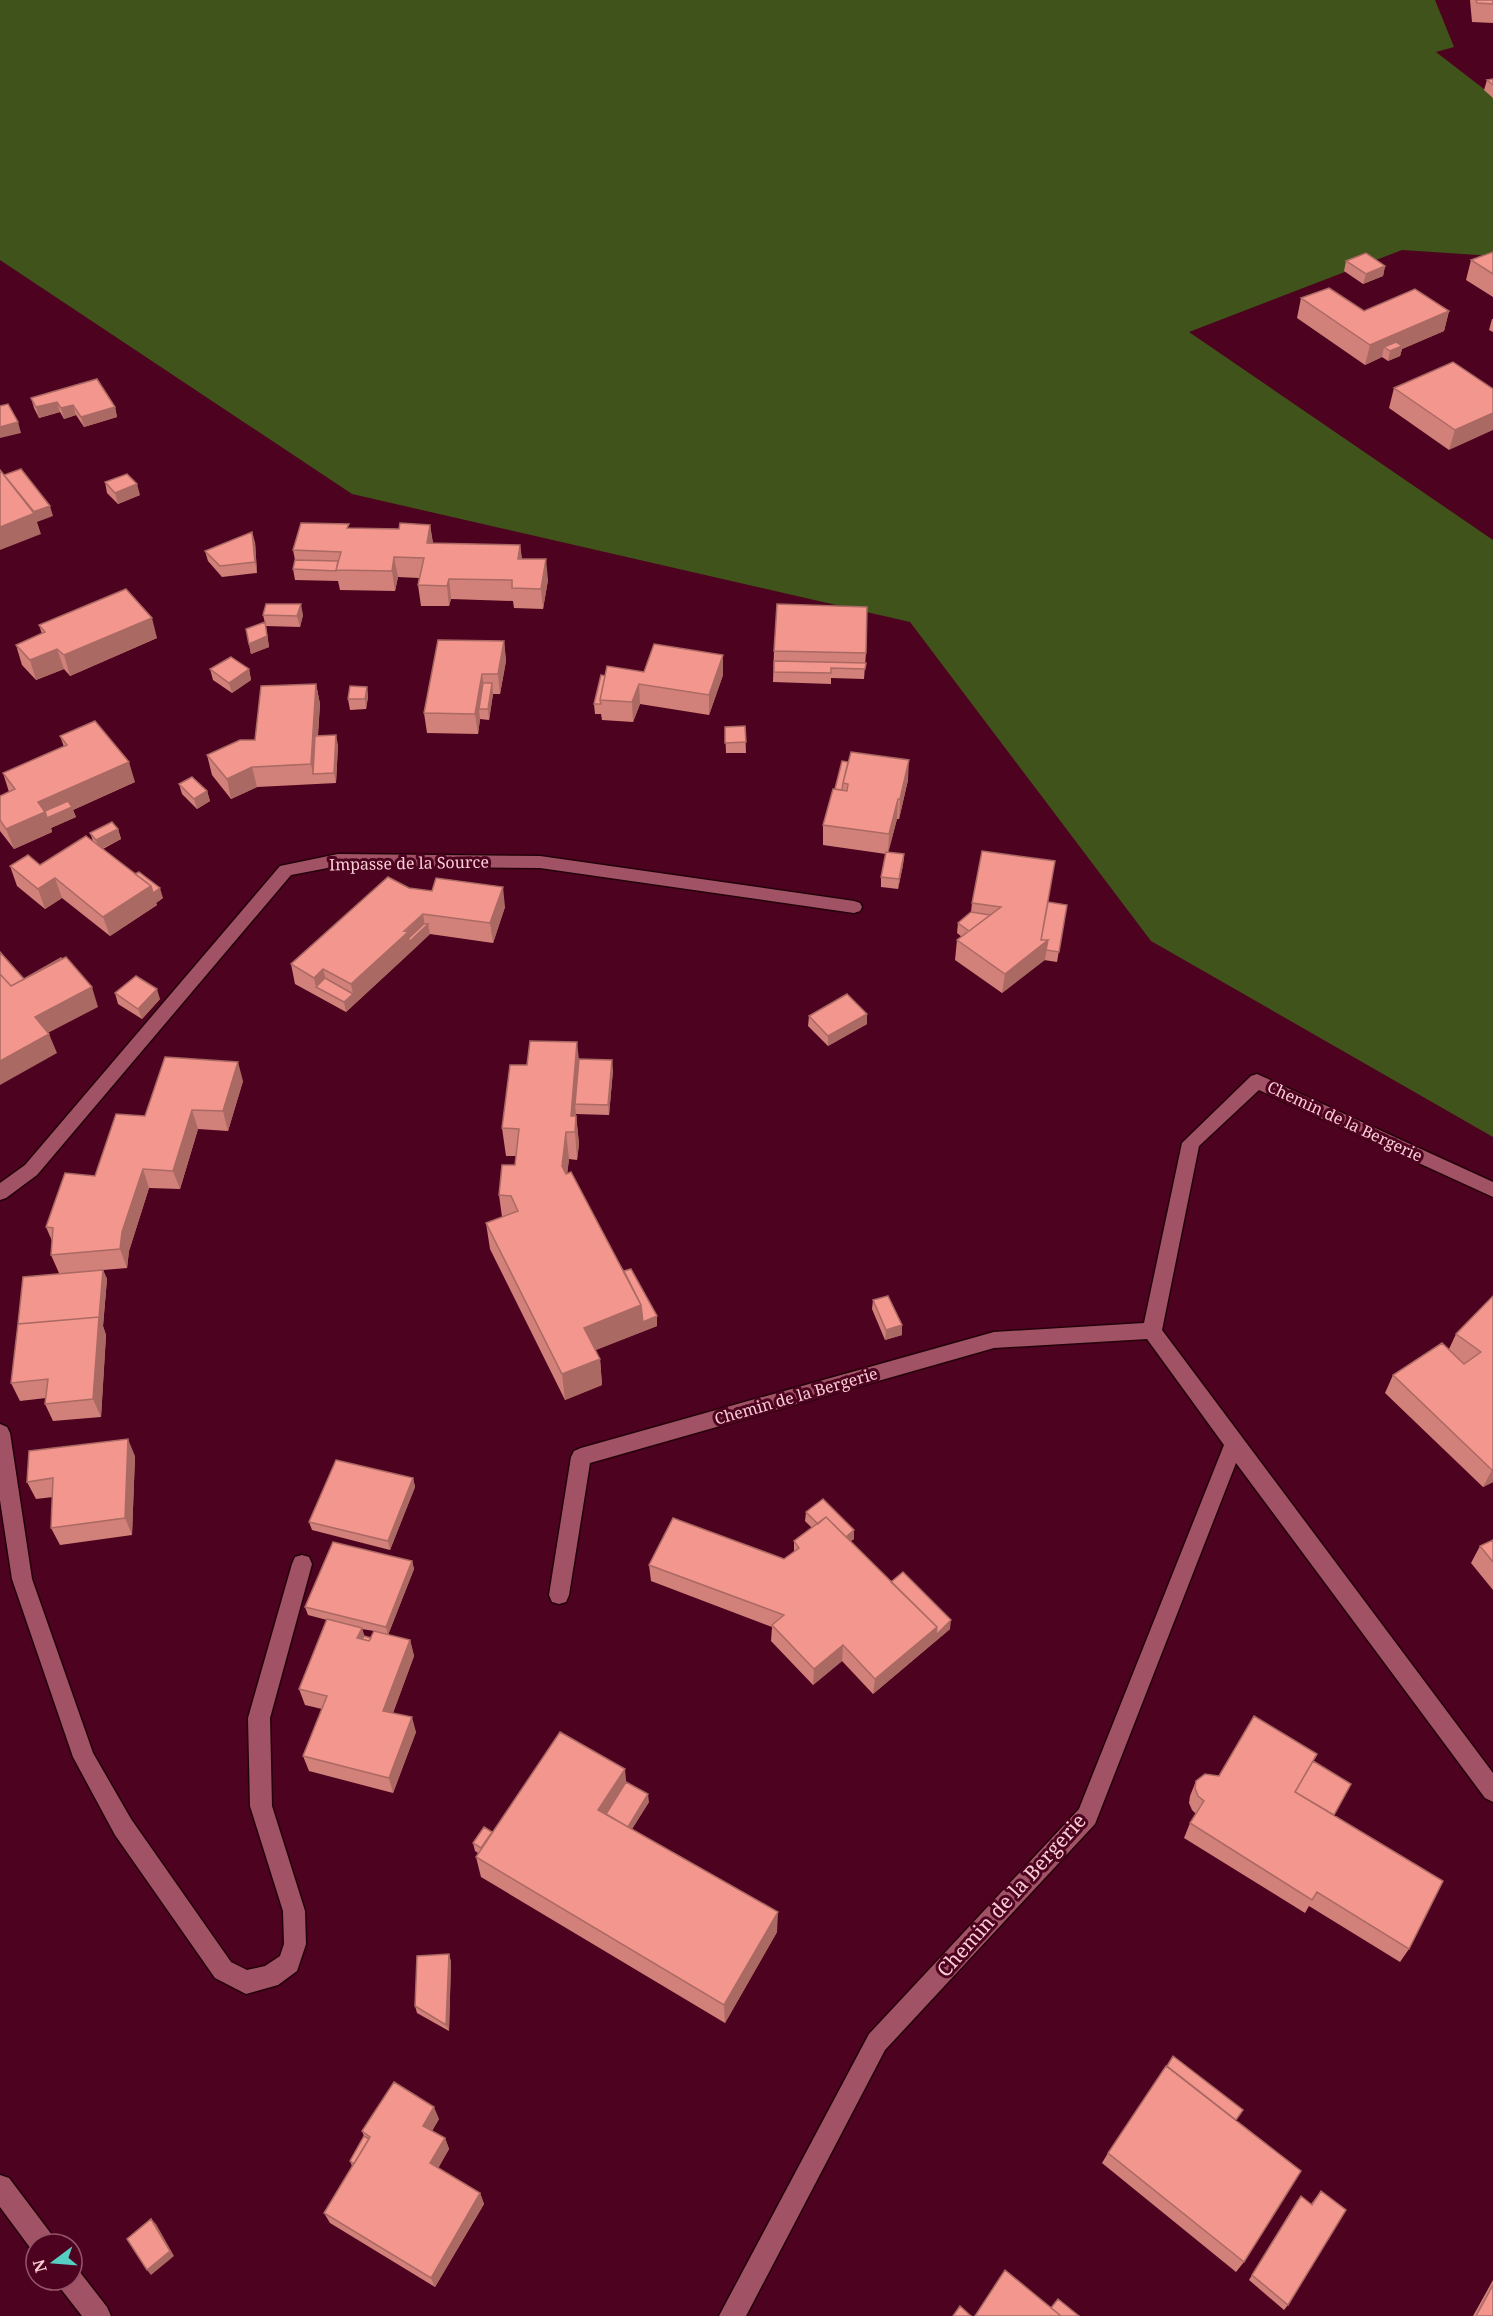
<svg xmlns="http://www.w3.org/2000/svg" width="1493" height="2316" font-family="'Noto Serif',serif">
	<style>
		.green { fill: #40531a }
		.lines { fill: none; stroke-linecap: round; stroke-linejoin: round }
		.street-casing { stroke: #24020b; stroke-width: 3 }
		.street { fill: #a15265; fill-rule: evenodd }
		.wall { fill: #d18179; fill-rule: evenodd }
		.shaded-wall { fill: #aa6963 }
		.building { fill: #f3968d; stroke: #aa6963; stroke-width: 1.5 }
		.labels { text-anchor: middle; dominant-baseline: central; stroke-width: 6; stroke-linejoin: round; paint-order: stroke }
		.street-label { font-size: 16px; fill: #fbcdd5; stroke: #4d031f }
		.near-street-label { font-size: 20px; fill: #fbcdd5; stroke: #4d031f }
	</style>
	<rect width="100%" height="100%" fill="#4d031f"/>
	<!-- green -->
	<path class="green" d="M0,0H1435L1454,47L1436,52L1493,96V256L1402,250L1189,332L1493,540V1137L1151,941L910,622L352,494L0,260Z"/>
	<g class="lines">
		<defs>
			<path id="street" d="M338,854L540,856L854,901L860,903L862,907L860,911L854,913L540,868L338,866L291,875L37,1175L6,1198L0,1200V1183L25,1165L280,866Z
				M1257,1074L1493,1182V1197L1259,1090L1199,1146L1162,1330L1493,1773V1802L1485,1798L1236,1463L1095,1824L885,2050L746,2316H719L869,2034L1079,1809L1224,1445L1147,1339L994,1348L590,1463L569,1595L566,1602L559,1604L552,1602L549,1595L571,1457L574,1451L581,1448L994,1332L1144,1323L1182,1143L1251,1076Z
				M0,1424L7,1427L10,1433L32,1579L93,1753L131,1819L231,1962L247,1970L265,1966L280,1956L284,1944L283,1911L250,1806L248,1718L292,1564L295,1557L302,1555L309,1557L312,1564L270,1718L272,1806L305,1911L306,1944L297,1971L278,1985L246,1994L215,1978L115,1835L73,1757L12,1579L0,1500Z
				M0,2175L9,2178L52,2235L55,2244H36V2254L34,2253L0,2207Z
				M72,2268L79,2271L107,2307L111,2316H82L61,2289L57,2280H72Z"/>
		</defs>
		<!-- street casing -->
		<use href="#street" class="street-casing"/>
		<!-- street -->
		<use href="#street" class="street"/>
	</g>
	<!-- wall -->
	<path class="wall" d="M1470,0H1493V23L1472,22Z
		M1493,79V98L1484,90L1487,80Z
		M1493,252V297L1466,280L1471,260Z
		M1346,261L1385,266L1383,276L1363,284L1344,271Z
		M1301,298L1364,311H1449L1444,331L1402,349L1400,356L1388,361L1382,357L1365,365L1297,318Z
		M1492,319H1493V332L1489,330Z
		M1394,388L1493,389L1449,450L1389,408Z
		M31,398L115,407L117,417L84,427L76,415L64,419L60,412L39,418L34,408Z
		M105,482L140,495L118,504L107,493Z
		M430,525L433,543L520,545L522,559L548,580L543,609L514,608L513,601L451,599L449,606H421L418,585L419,578L398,577L395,591L340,590L338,581L295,580L293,569L295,560L293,550L350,528L399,529Z
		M255,542L257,573L222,577L208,561L205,551Z
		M263,615H303L300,627L266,626L269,647L251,654L246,629L265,623Z
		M39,625L157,638L70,676L64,669L36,680L22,665L16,645L42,634Z
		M504,641L506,661L500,694H493L489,720L480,719L478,734L427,733L424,713Z
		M774,651L866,653L864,679L831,678V684L773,682Z
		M723,655V675L709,715L640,704L633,722L602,720L601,714H595L594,704L605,676L644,672Z
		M210,669H249L251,680L232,693L213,680Z
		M316,684L320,704L318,736L338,745L336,783L257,787L231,799L212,775L207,755L255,740Z
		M367,687L368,697L366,709L350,710L348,699Z
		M745,726L746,753H726L725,727Z
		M60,736L135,782L73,810L76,817L51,828L52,832L14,849L0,831V796L9,792L3,773L64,747Z
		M842,761L908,780L899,819H897L888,852L904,854L903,865L898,889L881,887V877L886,854L823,845V825L835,789Z
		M179,784L207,791L210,801L197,809L182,794Z
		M118,829L121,839L103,849L163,898L156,903L157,905L110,936L62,898L45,909L17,886L10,866L40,865L93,841L90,833Z
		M409,888L505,907L493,943L430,934L346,1012L295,984L291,964Z
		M1048,902L1067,905L1057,962L1044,960L1002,993L955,960L957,940L962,937L957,933L958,923L971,912L972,903Z
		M115,993L160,999L142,1019L118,1004Z
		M809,1016L867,1024L828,1046L808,1026Z
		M579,1059L613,1070L609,1115L576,1114L579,1144L577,1160L569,1159L567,1174L624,1271L657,1316V1326L595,1350L600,1359L602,1385L565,1400L490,1249L486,1223L502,1217L499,1195L515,1165L516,1156H506L502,1128L527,1065Z
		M243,1081L228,1131L198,1129L180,1189L149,1188L129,1251L127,1268L103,1270L107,1279L103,1326L106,1335L101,1417L53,1421L45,1404L46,1398L20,1401L11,1383L59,1273L51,1255L52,1241L46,1227L95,1176L145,1116Z
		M1493,1296V1482L1483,1487L1385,1393L1393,1375L1449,1349L1456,1334Z
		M873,1300L902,1325V1335L885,1340L872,1309Z
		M135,1456L132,1535L60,1545L51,1528L53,1497L36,1499L27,1482Z
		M413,1478L415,1487L390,1550L312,1530L309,1522Z
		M806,1512L854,1530V1539L850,1541L891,1582L950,1629L873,1694L842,1661L813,1685L771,1641L772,1627L651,1581L649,1565L784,1559L794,1552V1541L812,1528L805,1521Z
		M1493,1540V1590L1471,1563L1480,1546Z
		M412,1561L414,1569L388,1635L410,1640L414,1656L393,1713L416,1732L393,1793L309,1771L303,1756L322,1709L305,1705L299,1689L327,1620L308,1615L305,1607ZM362,1629L374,1631L371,1638L364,1636Z
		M1317,1754L1313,1761L1334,1815L1409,1949L1400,1962L1309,1906L1305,1913L1184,1838L1190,1823L1196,1814L1192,1810L1189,1803L1190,1796L1196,1781Z
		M626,1782L649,1802L632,1829L777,1932L725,2023L481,1877L476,1857L478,1853L475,1851L473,1843L492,1832Z
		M451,1961L449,2031L417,2013L415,2006Z
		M439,2119L432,2131L445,2138L449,2149L438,2168L480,2193L484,2204L435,2287L330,2223L324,2213L352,2166L350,2161L364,2136L362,2131Z
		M1236,2120L1244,2262L1236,2272L1102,2163L1108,2153Z
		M1321,2191L1288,2305L1284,2310L1249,2280L1297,2201L1301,2196L1311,2204Z
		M1493,2280V2316H1473Z"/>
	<!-- shaded-wall -->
	<path class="shaded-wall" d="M1385,266L1383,276L1363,284L1366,274Z
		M1449,311L1444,331L1402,349L1400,356L1388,361L1390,351L1384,347L1382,357L1365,365L1370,345Z
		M57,402L60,412L39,418L36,407Z
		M73,405L76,415L64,419L61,408Z
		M115,407L117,417L84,427L81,417Z
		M1493,413V430L1449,450L1455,430Z
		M18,422L21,433L0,438V427Z
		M137,484L140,495L118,504L115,493Z
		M50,506L53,516L37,522L41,534L0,550V527L29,513Z
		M430,525L433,545L427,543Z
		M252,532L255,542L257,573L255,562Z
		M520,545L522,565L518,559Z
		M394,557L398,577L395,591L392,571Z
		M546,559L548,580L543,609L541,589Z
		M449,579L451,599L449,606L447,586Z
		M301,604L303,615L300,627L297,616Z
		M152,618L157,638L70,676L64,655Z
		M265,622L269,647L251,654L249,644Z
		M504,641L506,661L500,694L498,674Z
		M57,649L64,669L36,680L30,660Z
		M723,655V675L709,715V695Z
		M249,669L251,680L232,693L229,683Z
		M482,674L485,694L479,709L480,719L478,734L475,714Z
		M492,683L493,694L489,720L488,709Z
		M316,684L320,704L315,774H313L311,764Z
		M639,684L640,704L633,722L632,702Z
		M367,687L368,697L366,709L365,699Z
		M336,735L338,745L336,783L334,773Z
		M909,760L908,780L899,819L900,799Z
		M129,762L135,782L73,810L76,817L51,828L52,832L14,849L6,829L38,802Z
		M252,767L257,787L231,799L227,779Z
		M207,791L210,801L197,809L194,799Z
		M898,799L897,819L888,854L889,834Z
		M118,829L121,839L99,850L96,840Z
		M904,854L903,865L898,889L899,879Z
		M1055,861L1040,946L1048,940L1045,960L1002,993L1005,974Z
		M55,878L62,898L45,909L38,889Z
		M151,886L160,888L163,898L156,903L157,905L110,936L103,917Z
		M503,887L505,907L493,943L490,923Z
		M423,914L425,927L428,924L430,934L411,952L409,942L411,952L346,1012L344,1002L353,994L351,984Z
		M323,969L328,988L316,987L314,978Z
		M92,987L98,1007L42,1036L35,1017Z
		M157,989L160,999L142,1019L138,1009Z
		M867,1014V1024L828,1046V1036Z
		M49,1034L57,1053L0,1085V1061Z
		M577,1042L580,1069L575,1104L576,1114L574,1132L571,1116Z
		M612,1060L613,1070L609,1115L608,1105Z
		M238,1062L243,1081L228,1131L223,1111Z
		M192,1110L198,1129L180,1189L173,1171Z
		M576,1116L579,1144L577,1160L575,1132Z
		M566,1132L569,1159L565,1193L562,1166Z
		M143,1169L149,1188L129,1251L127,1268L120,1249L122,1232Z
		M103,1270L107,1279L103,1326L106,1335L101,1417L93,1399Z
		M641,1305L657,1316V1326L586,1354L584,1328Z
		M902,1325V1335L885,1340L886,1330Z
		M600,1359L602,1385L565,1400L562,1374Z
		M128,1439L135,1456L132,1535L125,1518Z
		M1493,1469V1482L1483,1487L1492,1470Z
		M413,1478L415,1487L390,1550L388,1541Z
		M854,1530V1539L840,1549L841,1541Z
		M412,1561L414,1569L388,1635L386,1627Z
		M951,1620L950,1629L873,1694L875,1679L937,1627Z
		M362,1628L367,1644L357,1638Z
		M410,1640L414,1656L388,1726L383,1711Z
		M843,1645L842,1661L813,1685L814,1669Z
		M412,1717L416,1732L393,1793L389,1778Z
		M625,1769L627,1790L600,1823L598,1810Z
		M648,1794L649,1802L623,1843L622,1836Z
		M778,1912L777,1932L725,2023L724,2005Z
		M449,1954L451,1961L449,2031L446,2025Z
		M434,2107L439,2119L428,2137L423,2126Z
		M445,2138L449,2149L435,2174L430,2163Z
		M480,2193L484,2204L435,2287L431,2278Z
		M151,2219L156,2224L174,2256L151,2275L147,2270Z"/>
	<!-- building -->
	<path class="building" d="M1476,0H1493V4L1477,3Z
		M1493,79V85L1487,80Z
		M1493,252V274L1471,260Z
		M1366,253L1385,266L1366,274L1346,261Z
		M1329,288L1364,311L1415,289L1449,311L1370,345L1301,298Z
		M1396,342L1402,346L1390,351L1384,347Z
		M1453,362L1493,389V413L1455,430L1394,388Z
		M97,379L115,407L81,417L73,405L61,408L57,402L36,407L31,398Z
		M8,404L18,422L0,427V406Z
		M21,469L50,506L33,512L4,475Z
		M0,470L35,513L0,527Z
		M127,474L137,484L115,493L105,482Z
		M301,523L349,524L347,528L399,529L400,523L430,525L427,543L520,545L518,559H546L541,589L512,588V580L449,579L447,586L418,585L424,558L394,557L392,571L336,570L341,552L293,550Z
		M252,532L255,562L220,566L205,551Z
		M295,560L338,561L336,571L293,569Z
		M126,589L152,618L64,655L57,649L30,660L16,645L45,632L39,625Z
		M266,604H301L297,616L263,615Z
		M777,604L867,607L866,653L774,651Z
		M265,622L267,636L249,644L246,629Z
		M438,640L504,641L498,674H482L475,714L424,713Z
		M654,644L723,655L709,695L639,684L632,702L600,700L607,666L644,672Z
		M231,657L249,669L229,683L210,669Z
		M774,661L866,663L865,669L831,668V673L774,672Z
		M601,675L605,676L600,700L601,704H594Z
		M483,683H492L488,709H479Z
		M316,684L311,764L252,767L227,779L207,755L240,740H255L261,686Z
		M350,686L367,687L365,699H348Z
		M95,721L129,762L38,802L45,812L6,829L0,820V796L15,789L3,773L67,745L60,736Z
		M745,726L746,742L725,743V727Z
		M336,735L334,773L313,774L315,736Z
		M851,752L909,760L900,799H898L889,834L823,825L833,789L847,791L848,784L843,783Z
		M842,761L848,762L843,783L842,790L835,789Z
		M192,777L207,791L194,799L179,784Z
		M68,801L72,807L47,818L45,811Z
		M112,822L118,829L96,840L90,833Z
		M86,836L151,886L103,917L55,878L38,889L10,866L28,855L40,865Z
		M982,851L1055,861L1041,940H1048L1005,974L957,940L1001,907L972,903Z
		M886,852L904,854L899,879L881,877Z
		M139,872L160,888L153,893L151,886L135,874Z
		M388,877L409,888L432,891L436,878L503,887L490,923L423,914L404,931L408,932L351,984L323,969L314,978L291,964Z
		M1048,902L1067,905L1059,952L1046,950L1048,940H1041Z
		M971,912L990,915L969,931L958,923Z
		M424,924H428L409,942V938Z
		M0,952L24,979L61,958L62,959L11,986L0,974Z
		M66,957L92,987L35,1017L49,1034L0,1061V974L11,986Z
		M136,976L157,989L138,1009L115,993Z
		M325,978L353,994L344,1002L316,987Z
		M847,994L867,1014L828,1036L809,1016Z
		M530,1041L577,1042L571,1116H576L575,1132H566L562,1166L566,1174L571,1172L641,1305L584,1328L600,1359L562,1374L486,1223L518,1211L511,1196L499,1195L502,1165H515L519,1129L502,1128L510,1065H527Z
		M165,1057L238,1062L223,1111L192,1110L173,1171L143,1169L122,1232L120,1249L51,1255L53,1228L46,1227L65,1173L95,1176L116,1114L145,1116Z
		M579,1059L612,1060L608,1105L575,1104Z
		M631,1269L657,1316L643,1322L641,1305L624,1271Z
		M103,1270L99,1318V1317L18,1324L23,1277Z
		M888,1296L902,1325L886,1330L873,1300Z
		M1493,1296V1469L1492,1470L1393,1375L1442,1343L1464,1364L1481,1352L1456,1334Z
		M99,1317L93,1399L45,1404L48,1379L11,1383L18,1324Z
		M128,1439L125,1518L51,1528L53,1478L27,1482L29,1451Z
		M336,1460L413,1478L388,1541L309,1522Z
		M823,1499L854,1530L846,1537L826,1517L818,1524L806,1512Z
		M826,1517L937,1627L875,1679L843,1645L814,1669L772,1625L784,1615L649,1565L673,1518L784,1559L799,1548L794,1541Z
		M1493,1540V1562L1480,1546Z
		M333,1542L412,1561L386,1627L305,1607Z
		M903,1572L951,1620L936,1635L937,1627L891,1582Z
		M327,1619L362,1628L357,1638L369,1641L374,1631L410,1640L383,1711L412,1717L389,1778L303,1756L327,1696L299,1689Z
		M364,1636L371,1638L369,1641L362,1639Z
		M1254,1716L1317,1754L1295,1792L1443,1881L1409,1949L1317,1892L1312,1900L1190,1823L1204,1801L1198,1796L1195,1788L1196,1781L1205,1774L1219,1776Z
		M560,1732L625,1769L598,1810L778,1912L724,2005L476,1857Z
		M1313,1761L1351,1784L1334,1815L1295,1792Z
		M626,1782L648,1794L628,1827L606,1814Z
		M484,1827L492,1832L481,1848L473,1843Z
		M449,1954L446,2025L415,2006L417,1956Z
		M1173,2056L1243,2110L1236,2120L1167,2066Z
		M1166,2066L1301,2171L1244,2262L1108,2153Z
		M394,2082L434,2107L423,2126L445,2138L430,2163L480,2193L431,2278L324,2213L370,2137L362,2131Z
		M364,2136L369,2139L354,2164L350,2161Z
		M1321,2191L1346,2210L1288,2305L1252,2275L1301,2196L1312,2205Z
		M151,2219L170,2251L147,2270L127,2239Z
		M1005,2270L1061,2316H975Z
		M1493,2285V2316H1476Z
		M1058,2299L1079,2316H1061L1051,2308Z
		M960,2306L971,2316H953Z"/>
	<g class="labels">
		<!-- street labels -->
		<g class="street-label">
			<text transform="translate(409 863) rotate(-1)">Impasse de la Source</text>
			<text transform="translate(1345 1121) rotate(25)">Chemin de la Bergerie</text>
			<text transform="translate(796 1396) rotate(-16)">Chemin de la Bergerie</text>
		</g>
		<!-- near-street labels -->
		<g class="near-street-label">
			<text transform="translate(1011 1895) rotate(-48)">Chemin de la Bergerie</text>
		</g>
	</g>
	<!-- north arrow -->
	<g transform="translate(54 2262) rotate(254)"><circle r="28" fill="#4d031f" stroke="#935468" stroke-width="1.5"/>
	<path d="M0-4.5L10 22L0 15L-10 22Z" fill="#57cec2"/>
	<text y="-9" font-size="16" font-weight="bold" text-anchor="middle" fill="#fbcdd5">N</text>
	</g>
</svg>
